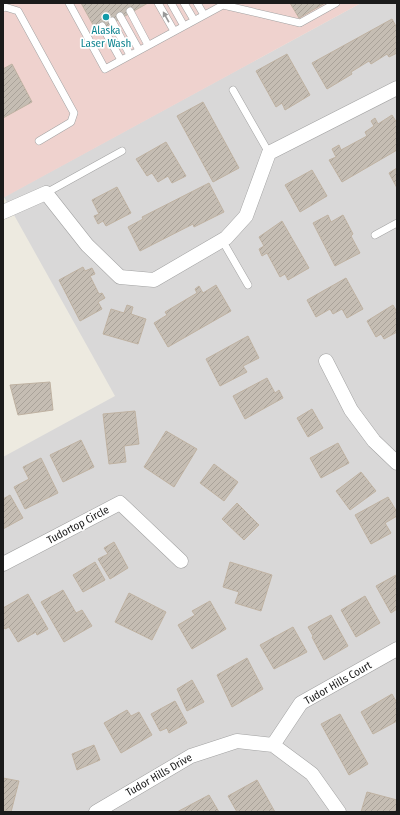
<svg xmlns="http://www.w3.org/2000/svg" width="400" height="815" font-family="'Fira Sans Condensed',sans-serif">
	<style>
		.residential { fill: #d9d8d8 }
		.commercial { fill: #efd2ce }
		.building { fill: url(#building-hatch); stroke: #bfb2a2 }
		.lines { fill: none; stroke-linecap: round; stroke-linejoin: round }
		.lane-casing { stroke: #a2a2a2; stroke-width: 8 }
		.street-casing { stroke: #a2a2a2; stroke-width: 15 }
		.lane { stroke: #fff; stroke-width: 7 }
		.street { stroke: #fff; stroke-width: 14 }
		.oneway { fill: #989898 }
		.culture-dot { fill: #0f9aa8; stroke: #fff; stroke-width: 1.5 }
		.labels { text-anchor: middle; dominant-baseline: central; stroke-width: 3.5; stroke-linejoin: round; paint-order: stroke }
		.culture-label { font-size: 11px; fill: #0d838f; stroke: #fff }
		.street-label { font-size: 11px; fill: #1b1b1b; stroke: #fff }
	</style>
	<defs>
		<pattern id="building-hatch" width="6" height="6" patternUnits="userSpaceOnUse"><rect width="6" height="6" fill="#c5bdb3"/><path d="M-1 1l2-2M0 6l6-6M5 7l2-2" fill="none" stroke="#a9a299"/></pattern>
	</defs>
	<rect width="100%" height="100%" fill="#edeae0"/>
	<!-- residential -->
	<path class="residential" d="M361,3H397V812H3V457L115,396L4,197Z"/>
	<!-- commercial -->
	<path class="commercial" d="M3,3H361L3,198Z"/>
	<!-- building -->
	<path class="building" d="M81,3H148L97,32Z
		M290,3H325L299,18Z
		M392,19L397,28V53L389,57L387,54L371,64L369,61L351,72L352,74L327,89L312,63Z
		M287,54L310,95L285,110L282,103L276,107L256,71Z
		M12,64L32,102L3,118V69Z
		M203,102L239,168L213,182L177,116Z
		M392,115L397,123V150L342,182L329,160L336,157L332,149L339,145L341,150L367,136L365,132L374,126L371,121L375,118L378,124Z
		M166,142L186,176L172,183L168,176L158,182L152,173L147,176L136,159Z
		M397,168V188L389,173Z
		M312,170L327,196L300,212L285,185Z
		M209,183L224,212L194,227L193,224L140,251L128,227L143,219L142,217Z
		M117,187L131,213L106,226L103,221L98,224L94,216L99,214L92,200Z
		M328,215L331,222L343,215L353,234L351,236L360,253L335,266L313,223Z
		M282,221L309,268L288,280L285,274L280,277L267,253L262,256L259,249L264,246L259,237Z
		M83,267L85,271L92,268L95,274L90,276L99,294L102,293L105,298L98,302L102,309L80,321L59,280Z
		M346,278L363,309L347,318L342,309L333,314L330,309L316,317L307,300Z
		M216,285L231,311L168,347L154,323L167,315L165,312L197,293L195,289L199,286L203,293Z
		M127,305L133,307L131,314L146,319L138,344L103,334L111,309L124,313Z
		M393,305L397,312V332L384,339L381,334L376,337L367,321Z
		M248,336L259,358L243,366L247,372L220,386L206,359Z
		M267,378L275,393L279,390L283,398L245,419L233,396Z
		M50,382L53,410L18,415L10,385Z
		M312,409L323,428L308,437L297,418Z
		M135,411L139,444L124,446L126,462L109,464L103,414Z
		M166,431L197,449L174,487L144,467Z
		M81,440L94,467L63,482L50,455Z
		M338,443L349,463L321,478L310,458Z
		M41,458L58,493L25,509L14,487L29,479L23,467Z
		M214,464L238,482L224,501L200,483Z
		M361,472L376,491L350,510L336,491Z
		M10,495L23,518L3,529V499Z
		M388,497L397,512V516L385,523L391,533L371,544L355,515Z
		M237,503L259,525L244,540L222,519Z
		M114,542L128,568L110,579L98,559L108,554L104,548Z
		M95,562L105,580L83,592L73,575Z
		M230,562L272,575L261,611L235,603L239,592L223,587Z
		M396,575L397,609L391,613L376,586Z
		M63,590L76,613L82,610L92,626L64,642L41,602Z
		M129,593L166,612L152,640L115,622Z
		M28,594L48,629L37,635L36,632L18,642L9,627L5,629L3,626V608Z
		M365,596L380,623L356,637L341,610Z
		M210,601L226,629L192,649L178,625L195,615L192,611Z
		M331,615L348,646L324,660L312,637L313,636L308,627Z
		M293,627L307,652L274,669L260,645Z
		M247,658L263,689L232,707L217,675Z
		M192,680L204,702L187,711L177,689Z
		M392,694L397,703V721L373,734L361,712Z
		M175,701L187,723L169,733L167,728L160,731L151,714Z
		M127,710L131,716L139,712L152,735L121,753L104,723Z
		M340,714L368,764L349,775L321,724Z
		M94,745L100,760L77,770L72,754Z
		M3,778L19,781L11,812L3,810Z
		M257,780L275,812H237L228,796Z
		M367,792L397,800V812H361Z
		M209,795L219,812H177Z"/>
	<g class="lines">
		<defs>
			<path id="lane" d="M69,3L105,69L223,5L300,23L336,3
				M158,3L174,31
				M171,3L184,26
				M184,3L194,20
				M197,3L204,15
				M3,8L5,7L18,11L74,113L71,122L39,141
				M130,11L148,45
				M120,16L139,50
				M112,21L130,55
				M102,26L121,60
				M233,90L269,153
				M46,193L122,151
				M375,235L397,223
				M222,240L248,285"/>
			<path id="street" d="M3,212L46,193L87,245L120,277L154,280L226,238L246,216L269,153L397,88
				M326,361L351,410L374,441L397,463
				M3,564L120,503L181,561
				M273,745L301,703L397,649
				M273,745L312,774L339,812
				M96,812L191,756L237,741L273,745"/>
		</defs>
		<!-- lane casing -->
		<use href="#lane" class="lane-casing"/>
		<!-- street casing -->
		<use href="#street" class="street-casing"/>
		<!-- lane -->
		<use href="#lane" class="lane"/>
		<!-- street -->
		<use href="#street" class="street"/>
	</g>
	<!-- one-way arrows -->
	<defs><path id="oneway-solid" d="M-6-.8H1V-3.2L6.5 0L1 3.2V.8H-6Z"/></defs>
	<use class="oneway" href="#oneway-solid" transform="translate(166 17) rotate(-119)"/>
	<!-- markers -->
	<circle class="culture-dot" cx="106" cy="17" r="4"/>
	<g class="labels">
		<!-- culture labels -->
		<g class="culture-label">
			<text x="106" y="30">Alaska<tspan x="106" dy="13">Laser Wash</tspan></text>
		</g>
		<!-- street labels -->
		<g class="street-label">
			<text transform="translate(78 525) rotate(-28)">Tudortop Circle</text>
			<text transform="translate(338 683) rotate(-30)">Tudor Hills Court</text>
			<text transform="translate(159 775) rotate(-30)">Tudor Hills Drive</text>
		</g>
	</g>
	<!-- border -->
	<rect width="400" height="815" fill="none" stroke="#1b1b1b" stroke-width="8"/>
</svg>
